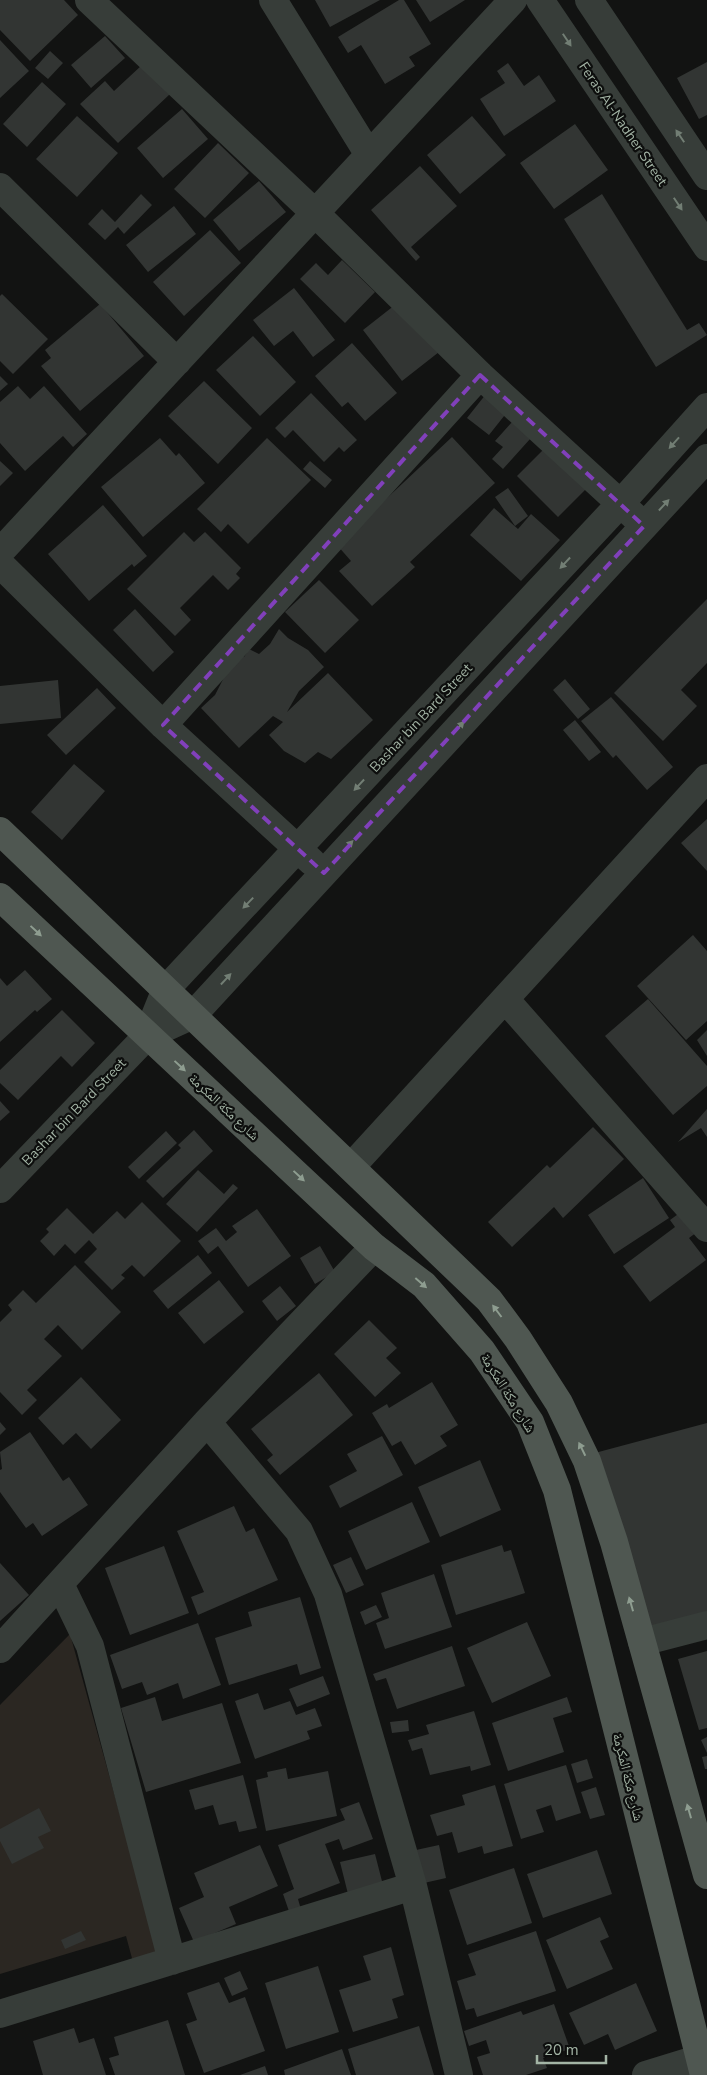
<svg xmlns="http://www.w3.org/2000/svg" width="707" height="2075" font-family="'Nunito Sans','Noto Naskh Arabic',sans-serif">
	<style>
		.green { fill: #2b2722 }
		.building { fill: #323533 }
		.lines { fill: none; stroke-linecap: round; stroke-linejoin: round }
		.minor { stroke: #373d39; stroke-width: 28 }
		.major { stroke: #4f5751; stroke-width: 28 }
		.oneway { fill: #727e74 }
		.oneway2 { fill: #8e9d90 }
		.marked { fill: none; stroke: #8140bb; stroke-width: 4; stroke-dasharray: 10 6; stroke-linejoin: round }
		.labels { text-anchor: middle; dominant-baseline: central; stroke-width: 4.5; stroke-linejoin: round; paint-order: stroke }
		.street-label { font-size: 14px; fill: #a3b4a5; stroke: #0d0e0d }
	</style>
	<rect width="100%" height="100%" fill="#121312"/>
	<!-- green -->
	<path class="green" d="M70,1634L158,1952L133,1962L126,1936L0,1974V1705Z"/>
	<!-- building -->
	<path class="building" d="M0,0H64L78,15L30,61L0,30Z
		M315,0H380L330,27Z
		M399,0H404L431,44L409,57L415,66L385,84L361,45L348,53L338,37Z
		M416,0H465L430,22Z
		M105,36L125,58L91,88L71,65Z
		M0,40L29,71L0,98Z
		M50,51L63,63L48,79L35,68Z
		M707,62V115L699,119L677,78Z
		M508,63L524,86L539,75L556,101L504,136L480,99L505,83L497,71Z
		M142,65L170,94L118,143L80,104L105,81L114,91Z
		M42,82L66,104L27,147L3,124Z
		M182,109L208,139L163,178L137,148Z
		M77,116L118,153L77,197L36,159Z
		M472,116L506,155L460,194L427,155Z
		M575,124L608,170L554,209L520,163Z
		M218,143L249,173L205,218L174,189Z
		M420,166L457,206L411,247L420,257L416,261L371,210Z
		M259,181L286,212L239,251L213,220Z
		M141,194L152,205L124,234L118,227L105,240L88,224L102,209L115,222Z
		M602,194L687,330L699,323L707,335L656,367L564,219Z
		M174,206L196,234L148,272L126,245Z
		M210,230L241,263L184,316L153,282Z
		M342,260L375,292L345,323L300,279L316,263L328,275Z
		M294,288L335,340L313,357L293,331L274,346L253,320Z
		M2,294L48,339L13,374L0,361V296Z
		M400,301L439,352L402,381L363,330Z
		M100,304L144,356L80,411L41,366L51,358L45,350Z
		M253,336L296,382L260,416L216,370Z
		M352,343L397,393L365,421L348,402L342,407L315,376Z
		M0,376L8,384L0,391Z
		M204,381L252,428L218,464L168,416Z
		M18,386L30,399L44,386L87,434L73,447L63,436L25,471L0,443V402Z
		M490,389L512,406L489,435L467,418Z
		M311,393L357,440L344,452L339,447L324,462L293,430L285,438L275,428Z
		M520,413L539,429L503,469L492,459L503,447L495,441Z
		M452,437L495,483L410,562L415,567L372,606L339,571L351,561L337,545Z
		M160,438L176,456L179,453L205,483L143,537L101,487Z
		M267,438L311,480L248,544L228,524L221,532L197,509Z
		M551,442L592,483L558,517L517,476Z
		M0,461L13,473L0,486Z
		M310,461L332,480L325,488L303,469Z
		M508,488L528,516L515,526L495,497Z
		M103,505L147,556L134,567L132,564L89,601L48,554Z
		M494,508L518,529L531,514L560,540L521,581L470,535Z
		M184,532L194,542L205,532L241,568L236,574L240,578L228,590L213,575L180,608L191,620L175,636L127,589Z
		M319,580L359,620L325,653L285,612Z
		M707,599V663L681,690L697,706L663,741L614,693Z
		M135,609L174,652L153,672L113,630Z
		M279,629L288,638L308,650L324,667L299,691L287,712L328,673L373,720L331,759L318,752L305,763L284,751L269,735L283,722L273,716L239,748L201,708L215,695L238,650L244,657L249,649L259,654L270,644Z
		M565,679L590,709L578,719L553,690Z
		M58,680L61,718L0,724V686Z
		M97,688L116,708L66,755L47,735Z
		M611,697L673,767L647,790L616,755L613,758L581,721Z
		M575,720L601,752L589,761L563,730Z
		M74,764L105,791L62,840L31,812Z
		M707,819V871L681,843Z
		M693,935L707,951V1021L686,1040L637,986Z
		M25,970L52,999L37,1012L35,1010L0,1042V978L7,986Z
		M648,999L707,1066V1086L673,1115L605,1036Z
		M62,1010L95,1043L72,1067L61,1056L18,1100L0,1083V1070Z
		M707,1030V1056L697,1040Z
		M0,1101L10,1112L0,1121Z
		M707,1109V1137L701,1128L678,1142Z
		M593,1127L624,1159L563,1218L554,1207L512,1247L488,1222L547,1165L550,1168Z
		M194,1130L213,1151L163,1198L146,1181L181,1148L178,1145Z
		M166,1131L177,1143L139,1179L128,1167Z
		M198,1170L224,1194L233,1184L238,1188L197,1232L166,1204Z
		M643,1178L669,1218L614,1254L588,1215Z
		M142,1202L181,1241L144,1277L132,1265L121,1275L125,1278L112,1290L84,1262L97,1249L89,1240L75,1254L65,1244L54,1256L40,1241L49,1232L46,1229L67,1208L93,1234L117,1211L125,1219Z
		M257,1209L291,1256L248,1287L218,1246L208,1254L198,1241L216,1228L226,1241L237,1232L232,1226Z
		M685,1209L701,1229L689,1238L706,1260L650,1302L623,1266L675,1227L670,1220Z
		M320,1246L335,1272L315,1284L300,1258Z
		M198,1255L212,1273L168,1309L153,1291Z
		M75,1265L121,1312L82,1350L58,1325L44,1339L62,1356L27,1390L37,1400L22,1415L0,1392V1322L12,1310L8,1305L23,1290L36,1303Z
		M219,1280L244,1312L204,1344L178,1313Z
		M280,1286L296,1306L277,1321L262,1301Z
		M369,1320L397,1348L386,1358L401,1373L375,1397L334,1354Z
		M319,1373L353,1415L280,1475L267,1460L273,1455L251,1429Z
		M81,1377L121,1420L91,1449L76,1433L63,1445L38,1418Z
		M432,1382L458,1425L440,1436L447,1446L415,1465L401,1441L392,1446L372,1413L387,1404L389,1408Z
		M0,1422L6,1429L0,1435Z
		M707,1423V1619L646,1635L591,1454Z
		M30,1432L63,1481L69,1477L88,1505L42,1536L33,1523L26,1528L0,1492V1470L2,1469L0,1452Z
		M382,1436L403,1475L340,1508L329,1486L357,1471L347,1454Z
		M480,1460L501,1510L440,1537L418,1487Z
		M412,1502L430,1542L366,1570L348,1531Z
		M234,1506L246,1532L254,1528L278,1580L198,1615L191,1597L204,1592L177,1531Z
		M502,1545L504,1552L511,1550L525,1593L456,1615L441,1565Z
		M164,1546L189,1613L130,1635L105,1568Z
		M351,1557L364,1585L346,1593L333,1565Z
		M0,1563L29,1595L0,1621Z
		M434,1574L452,1627L385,1649L376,1623L389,1618L381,1593Z
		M300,1597L321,1668L300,1675L297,1664L229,1685L215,1638L252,1626L248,1612Z
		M376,1605L382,1617L365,1625L360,1612Z
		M527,1622L551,1676L492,1703L467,1648Z
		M198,1623L221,1685L183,1699L178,1683L147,1695L142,1682L122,1689L110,1655Z
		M452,1646L465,1686L397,1709L386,1678L376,1681L373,1674Z
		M707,1651V1728L699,1730L678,1659Z
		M323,1676L330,1694L297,1707L289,1689Z
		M258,1693L264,1710L290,1701L296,1715L315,1708L322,1726L307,1731L310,1739L255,1759L235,1701Z
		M155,1697L162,1721L222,1703L241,1763L146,1792L121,1708Z
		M567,1697L572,1712L553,1718L564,1752L508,1771L492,1723Z
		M474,1711L491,1765L471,1771L470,1766L430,1775L422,1748L412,1751L408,1740L429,1734L426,1725Z
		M408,1720L409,1731L392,1733L390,1722Z
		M707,1737V1753L701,1740Z
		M707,1756V1769H705L702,1757Z
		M587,1759L593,1778L577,1783L571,1764Z
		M566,1765L581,1813L556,1821L551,1805L536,1810L544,1832L521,1839L504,1784Z
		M286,1768L288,1779L328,1771L337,1816L266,1831L256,1780L268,1777L267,1772Z
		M243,1775L257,1828L239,1832L236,1821L219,1825L213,1805L195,1810L189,1790Z
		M495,1785L513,1846L484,1854L482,1846L458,1853L452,1832L437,1836L430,1815L465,1805L462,1795Z
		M596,1787L605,1815L590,1819L581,1792Z
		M359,1802L373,1839L343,1850L339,1839L325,1844L340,1883L298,1899L302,1913L291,1917L283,1894L294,1889L278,1845L345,1820L340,1809Z
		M39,1808L51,1831L38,1837L44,1848L12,1864L0,1841V1829Z
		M260,1845L278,1886L229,1907L236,1924L194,1942L179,1908L204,1897L194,1873Z
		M439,1845L446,1878L424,1883L416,1850Z
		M597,1850L612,1894L543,1918L527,1874Z
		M375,1854L384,1889L349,1898L340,1862Z
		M514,1868L532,1923L467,1945L449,1890Z
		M600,1917L609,1937L600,1941L613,1969L567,1989L546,1940Z
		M81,1931L86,1940L65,1949L61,1940Z
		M536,1931L556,1991L477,2017L474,2008L466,2010L457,1981L476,1975L468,1954Z
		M391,1947L404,1995L392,1999L398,2018L353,2032L339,1990L371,1980L363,1956Z
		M318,1966L339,2032L286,2049L265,1983Z
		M240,1971L248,1989L232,1996L224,1978Z
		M219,1982L229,2003L245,1997L265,2051L204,2073L186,2024L197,2020L187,1993Z
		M636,1983L657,2031L615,2050L608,2034L584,2045L569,2013Z
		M554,2004L570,2049L543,2058L547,2068L526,2075H483L477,2057L490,2053L486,2040L469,2046L464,2031L521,2011L523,2015Z
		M168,2020L185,2075H115L109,2058L119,2055L114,2037Z
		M419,2026L434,2075H356L348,2049Z
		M74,2028L79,2043L94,2038L106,2075H43L33,2041Z
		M342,2049L351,2075H285L284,2070Z
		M265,2066L268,2075H240Z"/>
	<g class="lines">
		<!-- minor -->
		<path class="minor" d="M89,0L315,213L480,375L634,516
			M273,0L369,155
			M540,0L707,247
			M589,0L707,176
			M0,187L177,362
			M0,552L513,0
			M0,564L163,725L312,862
			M163,725L480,375
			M505,999L707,1228
			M147,1036L166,989L620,504L707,407
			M351,1167L707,778
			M0,1189L147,1036L193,1015L707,458
			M207,1422L299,1531L328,1594L413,1886L459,2075
			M60,1584L90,1646L172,1961
			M642,1642L707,1625
			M0,1649L207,1422L374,1247
			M0,2014L413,1886
			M646,2075L698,2059"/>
		<!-- major -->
		<path class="major" d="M0,831L489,1300L518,1339L559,1403L587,1461L614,1542L707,1875
			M0,897L374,1247L424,1285L482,1351L530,1422L557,1490L704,2075"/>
	</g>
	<!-- one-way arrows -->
	<defs><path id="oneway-solid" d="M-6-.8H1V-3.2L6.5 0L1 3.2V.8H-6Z" transform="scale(1.25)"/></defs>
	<g class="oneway">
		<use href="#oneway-solid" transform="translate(567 40) rotate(56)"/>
		<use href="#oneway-solid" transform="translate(680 136) rotate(-124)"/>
		<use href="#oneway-solid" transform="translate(678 204) rotate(56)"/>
		<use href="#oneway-solid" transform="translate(674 443) rotate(132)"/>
		<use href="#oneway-solid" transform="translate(664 505) rotate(-47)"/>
		<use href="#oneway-solid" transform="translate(565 563) rotate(133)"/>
		<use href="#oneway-solid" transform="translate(459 727) rotate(-47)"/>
		<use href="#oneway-solid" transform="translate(359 785) rotate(133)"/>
		<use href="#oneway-solid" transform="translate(348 846) rotate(-47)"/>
		<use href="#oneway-solid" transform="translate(248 903) rotate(134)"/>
		<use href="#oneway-solid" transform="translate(226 979) rotate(-47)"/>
	</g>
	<g class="oneway2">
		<use href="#oneway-solid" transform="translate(36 931) rotate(43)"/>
		<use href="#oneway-solid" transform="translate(180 1066) rotate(43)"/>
		<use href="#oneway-solid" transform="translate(299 1176) rotate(43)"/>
		<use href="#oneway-solid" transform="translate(421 1283) rotate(41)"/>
		<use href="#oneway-solid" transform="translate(497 1311) rotate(-127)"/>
		<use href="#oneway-solid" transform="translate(582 1449) rotate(-116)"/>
		<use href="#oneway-solid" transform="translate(631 1604) rotate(-106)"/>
		<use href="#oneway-solid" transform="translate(689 1811) rotate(-106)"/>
	</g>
	<!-- marked area -->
	<path class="marked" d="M480,375L644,526L324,873L163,725Z"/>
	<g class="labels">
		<!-- street labels -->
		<g class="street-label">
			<text transform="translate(623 124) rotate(56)">Feras Al-Nadher Street</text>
			<text transform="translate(421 718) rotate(-47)">Bashar bin Bard Street</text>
			<text transform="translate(224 1107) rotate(43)">شارع مكة المكرمة</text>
			<text transform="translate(74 1112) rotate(-46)">Bashar bin Bard Street</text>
			<text transform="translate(508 1393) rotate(58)">شارع مكة المكرمة</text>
			<text transform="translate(628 1777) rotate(76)">شارع مكة المكرمة</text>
		</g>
	</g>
	<!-- scale -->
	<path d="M537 2055v8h69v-8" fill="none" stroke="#a3b4a5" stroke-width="2.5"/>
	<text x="544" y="2055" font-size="15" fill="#a3b4a5" stroke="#0d0e0d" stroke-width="4" paint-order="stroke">20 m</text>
</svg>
